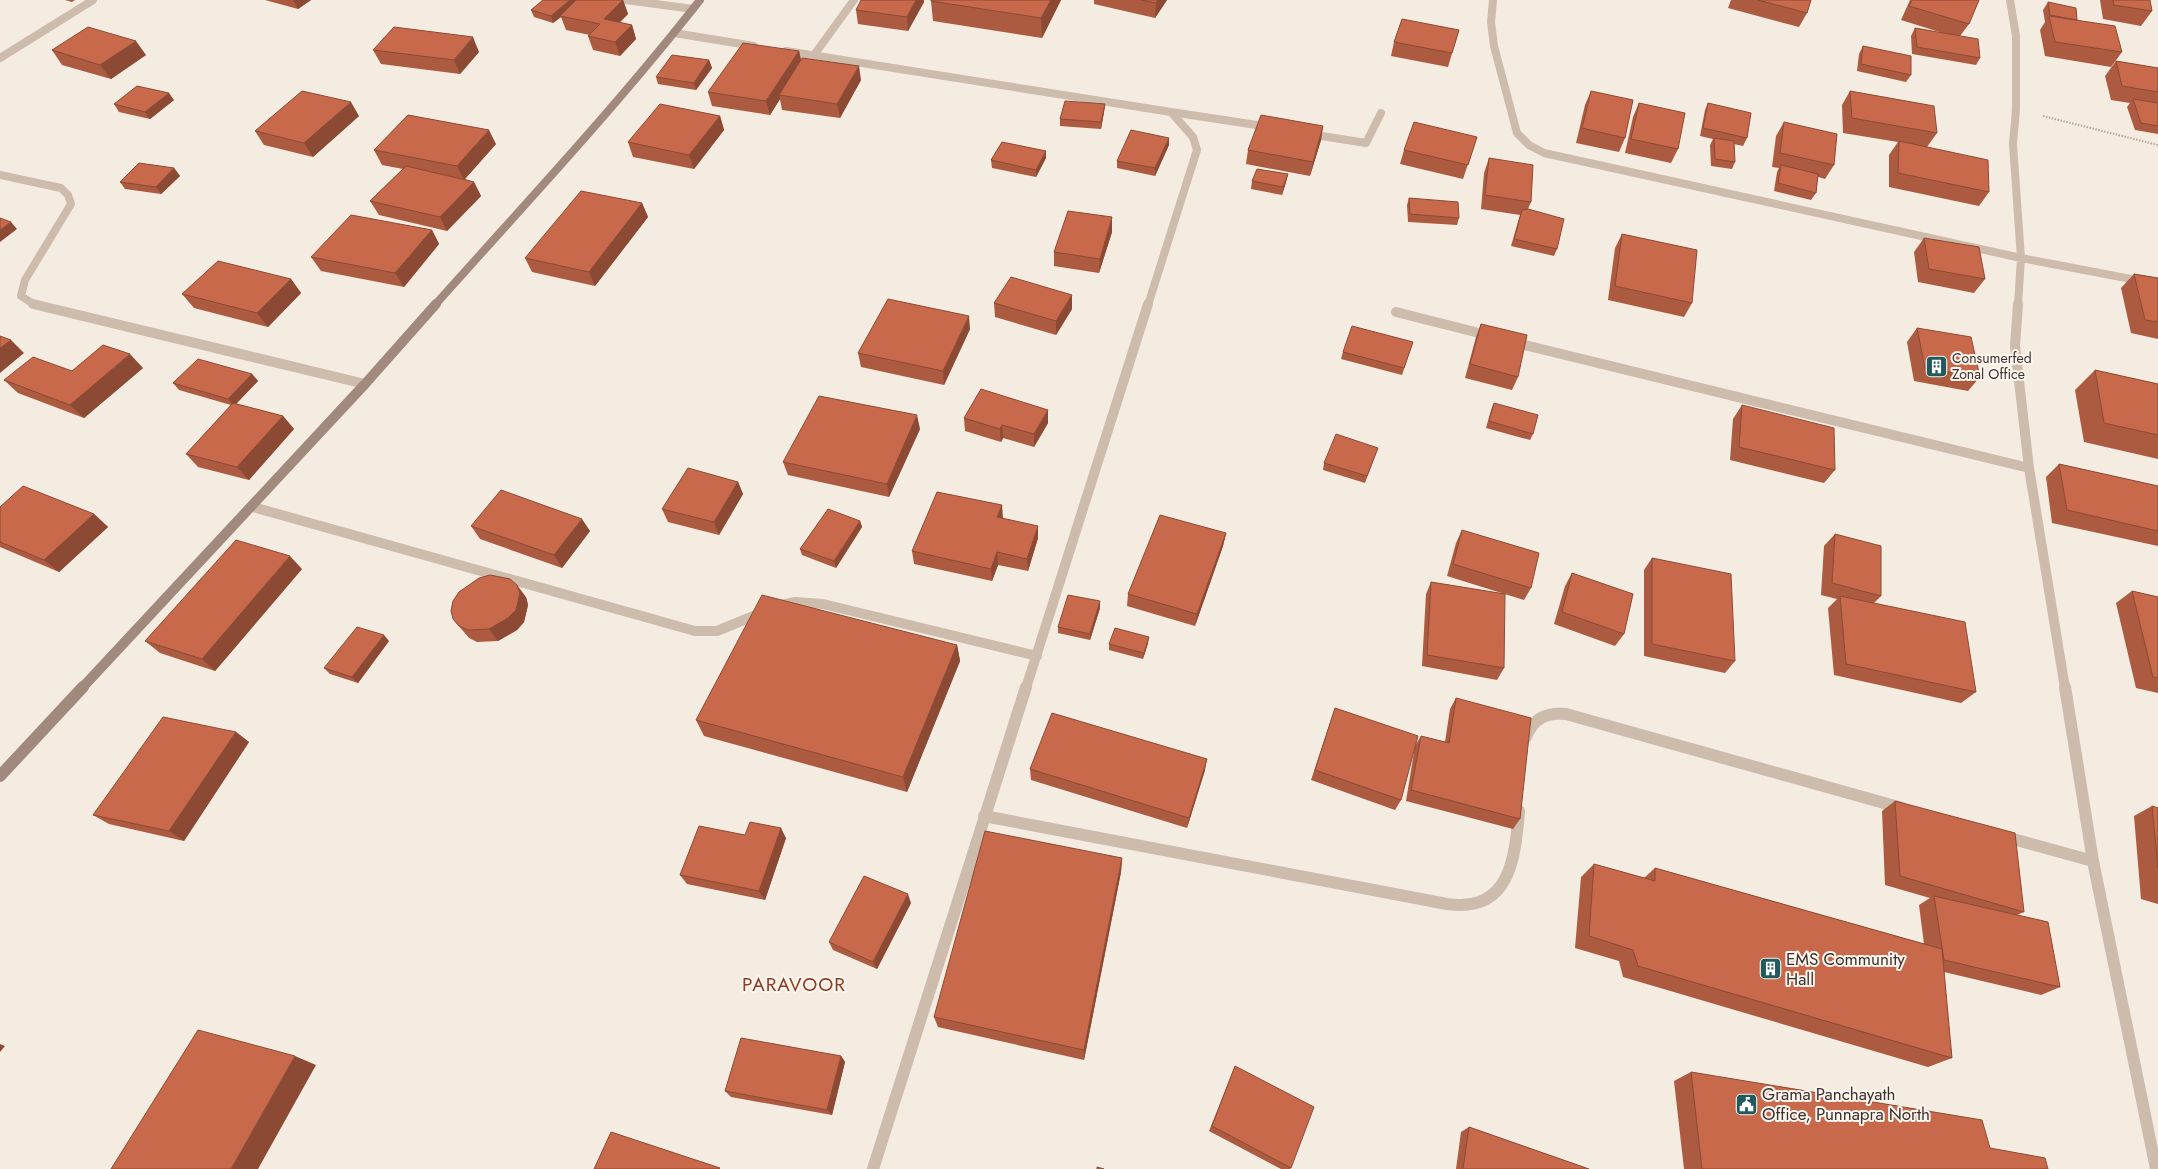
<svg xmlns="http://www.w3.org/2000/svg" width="2158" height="1169" font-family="Jost,sans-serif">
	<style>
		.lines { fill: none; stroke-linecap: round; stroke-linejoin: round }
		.path { stroke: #b9a596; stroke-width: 2; stroke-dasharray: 1.5 1.5; stroke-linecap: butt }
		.lane { stroke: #cdbbac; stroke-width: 8 }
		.street-far2 { stroke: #cdbbac; stroke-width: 8 }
		.street-far1 { stroke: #cdbbac; stroke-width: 10 }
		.street { stroke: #cdbbac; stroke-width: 12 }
		.secondary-far2 { stroke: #a18a7d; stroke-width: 8 }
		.secondary-far1 { stroke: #a18a7d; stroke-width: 10 }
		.secondary { stroke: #a18a7d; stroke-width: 12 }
		.wall { fill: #ac5a40 }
		.shaded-wall { fill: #8c4a34 }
		.building { fill: #c8694b; stroke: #8c4a34 }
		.labels { text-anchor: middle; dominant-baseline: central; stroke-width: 4; stroke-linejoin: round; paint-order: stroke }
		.poi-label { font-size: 14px; fill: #3b302b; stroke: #fbf5ee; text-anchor: start }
		.near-poi-label { font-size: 17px; fill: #3b302b; stroke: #fbf5ee; text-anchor: start }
		.near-quarter-label { font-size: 19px; letter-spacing: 1px; fill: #8c3b22; stroke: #fbf5ee }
	</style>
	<rect width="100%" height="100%" fill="#f4ebe1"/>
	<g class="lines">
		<!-- path -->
		<path class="path" d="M2043,116L2158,145"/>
		<!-- lane -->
		<path class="lane" d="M0,58L93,0"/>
		<!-- street-far2 -->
		<path class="street-far2" d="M626,0L693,9
			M1493,0L1491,22L1494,46L1517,133L1529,145L1544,153L2021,258L2158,284
			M2010,0L2016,36V109L2013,144L2021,258L2018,305
			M674,33L754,46
			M786,51L1171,112L1193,137L1197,150L1148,305
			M814,55L854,0
			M1171,112L1270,127
			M1309,134L1366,143L1381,113
			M0,175L61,188L68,195L71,204L25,280L21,296L35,305"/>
		<!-- street-far1 -->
		<path class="street-far1" d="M33,304L365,384
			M2018,304L2015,346L2029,468L2065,688
			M1396,312L1491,336
			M1512,342L2029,468
			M253,507L695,631H717L761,613
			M781,605L795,602L823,604L1037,656
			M1026,688L1148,304"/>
		<!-- street -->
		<path class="street" d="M2065,687L2093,861L2156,1169
			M1526,737C1533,718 1547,712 1566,714L1902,808
			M984,816L1447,904C1510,913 1515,859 1519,811
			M2002,836L2093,861
			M873,1169L1026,687"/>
		<!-- secondary-far2 -->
		<path class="secondary-far2" d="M435,305C524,205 617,106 700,0"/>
		<!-- secondary-far1 -->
		<path class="secondary-far1" d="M82,688L365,384L436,304"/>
		<!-- secondary -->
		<path class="secondary" d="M0,776L83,687"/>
	</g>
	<!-- wall -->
	<path class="wall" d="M65,0H75L72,2Z
		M265,0H311L298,9Z
		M543,0H623L628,14L619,23L632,25L636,39L620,56L593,50L588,36L590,35L566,30L561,17L553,23L534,17L531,10Z
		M931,0H1061L1042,38L933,21L931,1Z
		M1094,0H1167L1155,18L1094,4Z
		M1731,0H1811L1807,13L1799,27L1728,8Z
		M1910,0H1979L1969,24L1960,36L1980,58L1976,65L1912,54L1911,36L1915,28L1946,34L1901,20Z
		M2100,0H2150L2152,11L2141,26L2103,19Z
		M924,2L908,31L858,24L856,10Z
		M2048,2L2077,20L2122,52L2111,67L2045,56L2040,30L2045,22L2043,10Z
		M1459,30L1448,67L1391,56L1394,42Z
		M1863,46L1911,75L1906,82L1857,71L1859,54Z
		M52,50L146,55L111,79L62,65Z
		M373,50L479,52L460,74L381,64Z
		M799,51L801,60L861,80L840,118L782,110L780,99L770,115L712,106L708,92Z
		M709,60L712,68L696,90L658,84L656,77Z
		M2116,61L2158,68V134L2135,130L2127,107L2130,103L2111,100L2105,76Z
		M1591,91L1625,138L1619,152L1576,143L1585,105Z
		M1850,91L1937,133L1927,147L1989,192L1979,206L1889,187V155L1898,142L1843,133L1842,105Z
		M174,100L150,119L119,112L114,104Z
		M1639,103L1678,149L1671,163L1625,153L1633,117Z
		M1708,103L1747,138L1743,146L1734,144L1735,162L1732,169L1711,166L1710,145L1713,139L1700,136L1705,110Z
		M1105,104L1104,112L1101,129L1060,126V119Z
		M359,116L313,157L264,145L255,131Z
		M720,116L724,130L694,169L633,157L628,142Z
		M1784,122L1834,165L1825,179L1818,177L1816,193L1811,200L1774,191L1777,172L1779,168L1772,167L1776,136Z
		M1323,126L1321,140L1310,176L1246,164L1248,150Z
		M1477,137L1463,179L1400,164L1404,150Z
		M496,144L465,179L474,182L481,196L447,231L379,215L370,201L403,169L382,165L374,150Z
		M1169,145L1155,176L1117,168V161Z
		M1046,158L1036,177L992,168L991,160Z
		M1489,158L1531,202L1528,209L1557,249L1554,256L1511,246L1520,215L1481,209L1484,173Z
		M174,168L180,176L161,194L125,189L120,182Z
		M1288,174L1286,182L1282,195L1251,189L1252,181Z
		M1409,198L1459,218L1457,225L1408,222L1407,205Z
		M642,203L648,217L595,286L532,272L525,258Z
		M432,230L439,244L404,287L321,271L311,257Z
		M1112,232L1099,273L1054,266V252Z
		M1622,234L1692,303L1684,317L1608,300L1615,248Z
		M1924,238L1985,279L1974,293L1918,282L1914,252Z
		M2134,274L2158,278V339L2131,333L2121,288Z
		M291,279L301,293L268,327L194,308L182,294Z
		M1072,295V309L1056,335L995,317L994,303Z
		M1481,324L1518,377L1512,390L1465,378L1476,337Z
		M1917,328L1980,377L1968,391L1914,381L1907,342Z
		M970,329L944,385L861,367L858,353Z
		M1413,342L1402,375L1341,359L1343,352Z
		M143,368L84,418L18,393L4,380L72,371Z
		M2095,370L2158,384V459L2084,442L2075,390Z
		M252,374L258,381L236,404L283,416L294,429L249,480L198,467L186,454L231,405L179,390L173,383Z
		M1494,403L1533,434L1530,440L1486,428L1491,410Z
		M1742,405L1835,470L1824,483L1730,460L1733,419Z
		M964,418L1048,423L1034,447L1003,438L1001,442L965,431Z
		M920,429L889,497L788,475L783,462Z
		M1378,448L1365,483L1323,470L1324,463Z
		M2059,464L2158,486V546L2052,523L2046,477Z
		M738,482L743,494L719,535L668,522L662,509Z
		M0,507L94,514L108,527L59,572L0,547Z
		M1003,518L1038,538L1028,571L998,565L992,581L914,564L912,551Z
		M860,521L862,527L836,568L802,555L800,549Z
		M471,526L590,531L562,568L480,539Z
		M1462,530L1531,588L1524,600L1447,576L1456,543Z
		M1226,533L1223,546L1195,626L1127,606L1128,594Z
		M1835,534L1881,596L1874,603L1976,692L1961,703L1834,675L1828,608L1837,599L1821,595L1824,546Z
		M1652,558L1735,661L1725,673L1644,656V570Z
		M302,569L215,671L160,653L145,641Z
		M1572,573L1624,634L1615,646L1554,624L1565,586Z
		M1431,582L1504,668L1497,680L1422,666L1426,594Z
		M2132,591L2158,597V693L2136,688L2116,603Z
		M526,597L528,605L524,622L517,630L498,641L477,642L469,638L453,619Z
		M1100,608L1090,640L1058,633V627Z
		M389,641L358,683L330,674L324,668Z
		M1148,643L1143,659L1109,650V644Z
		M957,645L960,661L907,792L704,736L696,720Z
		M1456,698L1520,819L1513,829L1406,801L1415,746L1401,800L1395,810L1311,780L1335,708L1415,746L1421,736L1445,742L1450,709Z
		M236,732L249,742L184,841L109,824L93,815Z
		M1030,769L1205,770L1187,828L1031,780Z
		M1895,801L2024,912L2017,915L2060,987L2041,995L1944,972L1952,1058L1928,1067L1623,977L1619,961L1575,948L1581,877L1594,864L1644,878L1655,868L1924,944L1919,905L1930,898L1885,885L1882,811Z
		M2152,806L2158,808V904L2141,899L2134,816Z
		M745,835L786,838L765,900L687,884L680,875Z
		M1122,858L1121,872L1084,1060L938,1027L934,1017Z
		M911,903L877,969L833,950L829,942Z
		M841,1056L845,1062L832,1115L731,1097L725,1091Z
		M1235,1066L1291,1168L1290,1169H1281L1209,1131Z
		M1691,1072L1990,1148L2048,1169H1684L1674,1081Z
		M1469,1127L1589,1169H1456L1461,1132Z"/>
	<!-- shaded-wall -->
	<path class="shaded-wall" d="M293,0H311L298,9Z
		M570,0H579L560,16L561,17L553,23L551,16Z
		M623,0L628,14L609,33L604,19Z
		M916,0H924V2L908,31L907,17Z
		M1051,0H1061L1042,38L1041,18Z
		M1158,0H1167L1155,18L1156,3Z
		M632,25L636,39L620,56L615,42Z
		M473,37L479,52L460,74L454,60Z
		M136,41L146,55L111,79L100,65Z
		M799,51L802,65L779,95L780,99L770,115L766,101Z
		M709,60L712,68L696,90L694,83Z
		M859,66L861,80L840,118L837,104Z
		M169,93L174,100L150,119L145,112Z
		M351,102L359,116L313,157L304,143Z
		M1105,104L1104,112L1101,129V122Z
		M720,116L724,130L694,169L689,155Z
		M1323,126L1321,140L1310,176L1313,162Z
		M489,130L496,144L464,180L457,166Z
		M1169,138V145L1155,176V168Z
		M1046,151V158L1036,177V170Z
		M174,168L180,176L161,194L156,187Z
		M1288,174L1286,182L1282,195L1283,187Z
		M474,182L481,196L447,231L440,217Z
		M642,203L648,217L595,286L589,272Z
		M1112,217V232L1099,273L1100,259Z
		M11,222L17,229L0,242V230Z
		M432,230L439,244L404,287L395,273Z
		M291,279L301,293L268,327L257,313Z
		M1072,295V309L1056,335V321Z
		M969,316L970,329L944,385L943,371Z
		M11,340L24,353L0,373V348Z
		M130,354L143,368L84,418L70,405Z
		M252,374L258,381L234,406L228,399Z
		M1048,410V423L1034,447V434Z
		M917,415L920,429L889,497L887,484Z
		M283,416L294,429L249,480L237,467Z
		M1002,425L1003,438L1001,442L1000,429Z
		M738,482L743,494L719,535L714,522Z
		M1002,505L1003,518L998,530L997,517Z
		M94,514L108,527L59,572L44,560Z
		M582,519L590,531L562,568L554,555Z
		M860,521L862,527L836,568L834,561Z
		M1038,526V538L1028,571L1027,559Z
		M1226,533L1223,546L1195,626L1197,614Z
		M997,552L998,565L992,581L991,569Z
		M290,556L302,569L215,671L202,659Z
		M517,585L526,597L528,605L524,622L517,630L498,641L489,629Z
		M1100,601V608L1090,640V634Z
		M384,635L389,641L358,683L352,677Z
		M1149,637L1148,643L1143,659L1144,653Z
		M957,645L960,661L907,792L903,777Z
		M236,732L249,742L184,841L169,831Z
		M1207,759L1205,770L1187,828L1189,818Z
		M781,828L786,838L765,900L759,891Z
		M1122,858L1121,872L1084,1060V1050Z
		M908,894L911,903L877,969L873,962Z
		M0,1044L5,1046L0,1052Z
		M295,1056L316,1065L258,1169H231Z
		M841,1056L845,1062L832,1115L827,1110Z"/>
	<!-- building -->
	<path class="building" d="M543,0H570L551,16L531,10Z
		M576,0H623L604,19L632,25L615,42L588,36L600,24L560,16Z
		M861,0H916L907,17L856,10Z
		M931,0H1051L1041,18L931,1Z
		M1141,0H1158L1156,3Z
		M1758,0H1811L1807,13Z
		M1912,0H1979L1969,24L1909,6Z
		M2113,0H2150L2152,11L2114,5Z
		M2048,2L2076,8L2077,20L2050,15Z
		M2049,16L2115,26L2122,52L2055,42Z
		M1402,19L1459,30L1452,53L1394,42Z
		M88,27L136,41L100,65L52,50Z
		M394,27L473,37L454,60L373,50Z
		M1915,28L1978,39L1980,58L1917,47Z
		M743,43L799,51L766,101L708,92Z
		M1863,46L1911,56V75L1861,64Z
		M672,55L709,60L694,83L656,77Z
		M802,58L859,66L837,104L779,95Z
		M2116,61L2158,68V92L2122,86Z
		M137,86L169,93L145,112L114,104Z
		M302,91L351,102L304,143L255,131Z
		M1591,91L1633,100L1625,138L1582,128Z
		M1850,91L1934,106L1937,133L1852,118Z
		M2133,99L2158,103V126L2141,123Z
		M1065,101L1105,104L1101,122L1060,119Z
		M1639,103L1685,113L1678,149L1631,139Z
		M1708,103L1751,113L1747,138L1703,128Z
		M660,104L720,116L689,155L628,142Z
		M408,115L489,130L457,166L374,150Z
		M1261,115L1323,126L1313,162L1248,150Z
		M1414,122L1477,137L1468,165L1404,150Z
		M1784,122L1837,134L1834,165L1780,153Z
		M1131,130L1169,138L1155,168L1117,161Z
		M1714,138L1734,141L1735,162L1715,159Z
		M1899,141L1988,160L1989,192L1898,173Z
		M1002,142L1046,151L1036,170L991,160Z
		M1489,158L1533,165L1531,202L1485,195Z
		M139,163L174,168L156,187L120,182Z
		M1781,165L1818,174L1816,193L1778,183Z
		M406,166L474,182L440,217L370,201Z
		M1257,169L1288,174L1283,187L1252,181Z
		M581,191L642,203L589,272L525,258Z
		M1409,198L1458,202L1459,218L1410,214Z
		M1528,209L1564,219L1557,249L1514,239L1522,210Z
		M1068,211L1112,217L1100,259L1054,252Z
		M351,215L432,230L395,273L311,257Z
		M0,218L11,222L0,230Z
		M1622,234L1697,250L1692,303L1615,286Z
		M1924,238L1979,247L1985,279L1929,269Z
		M218,261L291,279L257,313L182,294Z
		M2134,274L2158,278V322L2145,320Z
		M1011,277L1072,295L1056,321L994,303Z
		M888,299L969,316L943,371L858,353Z
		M1481,324L1527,335L1518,377L1470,364Z
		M1352,326L1413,342L1404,368L1343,352Z
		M1917,328L1971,337L1980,377L1925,368Z
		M0,336L11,340L0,348Z
		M103,345L130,354L70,405L4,380L33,357L72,371Z
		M198,359L252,374L228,399L173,383Z
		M2095,370L2158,384V435L2104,423Z
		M981,389L1048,410L1034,434L1002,425L1000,429L964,418Z
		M819,396L917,415L887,484L783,462Z
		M233,403L283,416L237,467L186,454Z
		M1494,403L1538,415L1533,434L1489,421Z
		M1742,405L1834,428L1835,470L1739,447Z
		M1336,434L1378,448L1367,476L1324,463Z
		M2059,464L2158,486V531L2067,510Z
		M688,468L738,482L714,522L662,509Z
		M23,486L94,514L44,560L0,542V507Z
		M501,490L582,519L554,555L471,526Z
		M937,492L1002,505L997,517L1038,526L1027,559L997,552L991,569L912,551Z
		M828,509L860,521L834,561L800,549Z
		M1160,515L1226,533L1197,614L1128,594Z
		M1462,530L1539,553L1531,588L1453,564Z
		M1835,534L1881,546V596L1832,583Z
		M236,540L290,556L202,659L145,641Z
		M1652,558L1731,574L1735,661L1652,644Z
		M1572,573L1633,594L1624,634L1562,612Z
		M490,575L510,579L517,585L520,593L516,610L508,618L489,629L468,630L459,626L453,619L451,611L453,601L459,592L479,578Z
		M1431,582L1505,594L1504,668L1427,655Z
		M2132,591L2158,597V678L2153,677Z
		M762,595L957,645L903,777L696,720Z
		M1068,595L1100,601L1090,634L1058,627Z
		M1840,596L1965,622L1976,692L1846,664Z
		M357,627L384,635L352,677L324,668Z
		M1115,628L1149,637L1144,653L1109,644Z
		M1456,698L1531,718L1520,819L1411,790L1421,736L1449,743Z
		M1335,708L1418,736L1401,800L1315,770Z
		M1052,713L1207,759L1189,818L1030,769Z
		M163,717L236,732L169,831L93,815Z
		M1895,801L2015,833L2024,912L1900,876Z
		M2152,806L2158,808V868Z
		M750,822L781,828L759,891L680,875L699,826L745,835Z
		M985,831L1122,858L1084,1050L934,1017Z
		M1594,864L1655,881V868L1942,949L1952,1058L1638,966L1633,950L1589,936Z
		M864,876L908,894L873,962L829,942Z
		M1934,896L2048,922L2060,987L1944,960Z
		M198,1030L295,1056L231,1169H111Z
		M741,1038L841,1056L827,1110L725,1091Z
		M1235,1066L1314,1107L1291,1168L1212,1126Z
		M1691,1072L1982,1120L1990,1148L2045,1158L2048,1169H1702Z
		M1469,1127L1589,1169H1463Z
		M611,1132L720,1168L719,1169H594Z
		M1097,1167L1104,1169H1097Z"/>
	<!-- icons -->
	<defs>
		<symbol id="building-square" viewBox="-11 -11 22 22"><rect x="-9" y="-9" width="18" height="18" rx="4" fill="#1f5a5e" stroke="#fbf5ee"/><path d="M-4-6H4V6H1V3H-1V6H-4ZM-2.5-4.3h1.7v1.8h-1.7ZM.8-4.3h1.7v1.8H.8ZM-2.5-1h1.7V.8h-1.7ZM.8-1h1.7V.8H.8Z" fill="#fff"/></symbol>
		<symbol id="civic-square" viewBox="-11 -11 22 22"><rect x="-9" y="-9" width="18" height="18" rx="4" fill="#1f5a5e" stroke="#fbf5ee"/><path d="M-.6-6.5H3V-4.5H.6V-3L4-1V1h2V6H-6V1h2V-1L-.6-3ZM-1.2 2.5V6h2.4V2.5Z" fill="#fff"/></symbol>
	</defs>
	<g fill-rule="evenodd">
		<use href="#building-square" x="1924" y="354" width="25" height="25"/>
		<use href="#building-square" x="1758" y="956" width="25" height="25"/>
		<use href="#civic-square" x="1734" y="1092" width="25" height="25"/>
	</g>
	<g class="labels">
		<!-- poi labels -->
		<g class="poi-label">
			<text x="1952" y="358">Consumerfed<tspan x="1952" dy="16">Zonal Office</tspan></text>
		</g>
		<!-- near-poi labels -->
		<g class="near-poi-label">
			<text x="1786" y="959">EMS Community<tspan x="1786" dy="20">Hall</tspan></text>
			<text x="1762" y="1094">Grama Panchayath<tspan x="1762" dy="20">Office, Punnapra North</tspan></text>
		</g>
		<!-- near-quarter labels -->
		<g class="near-quarter-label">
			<text x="794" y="984">PARAVOOR</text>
		</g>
	</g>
</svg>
